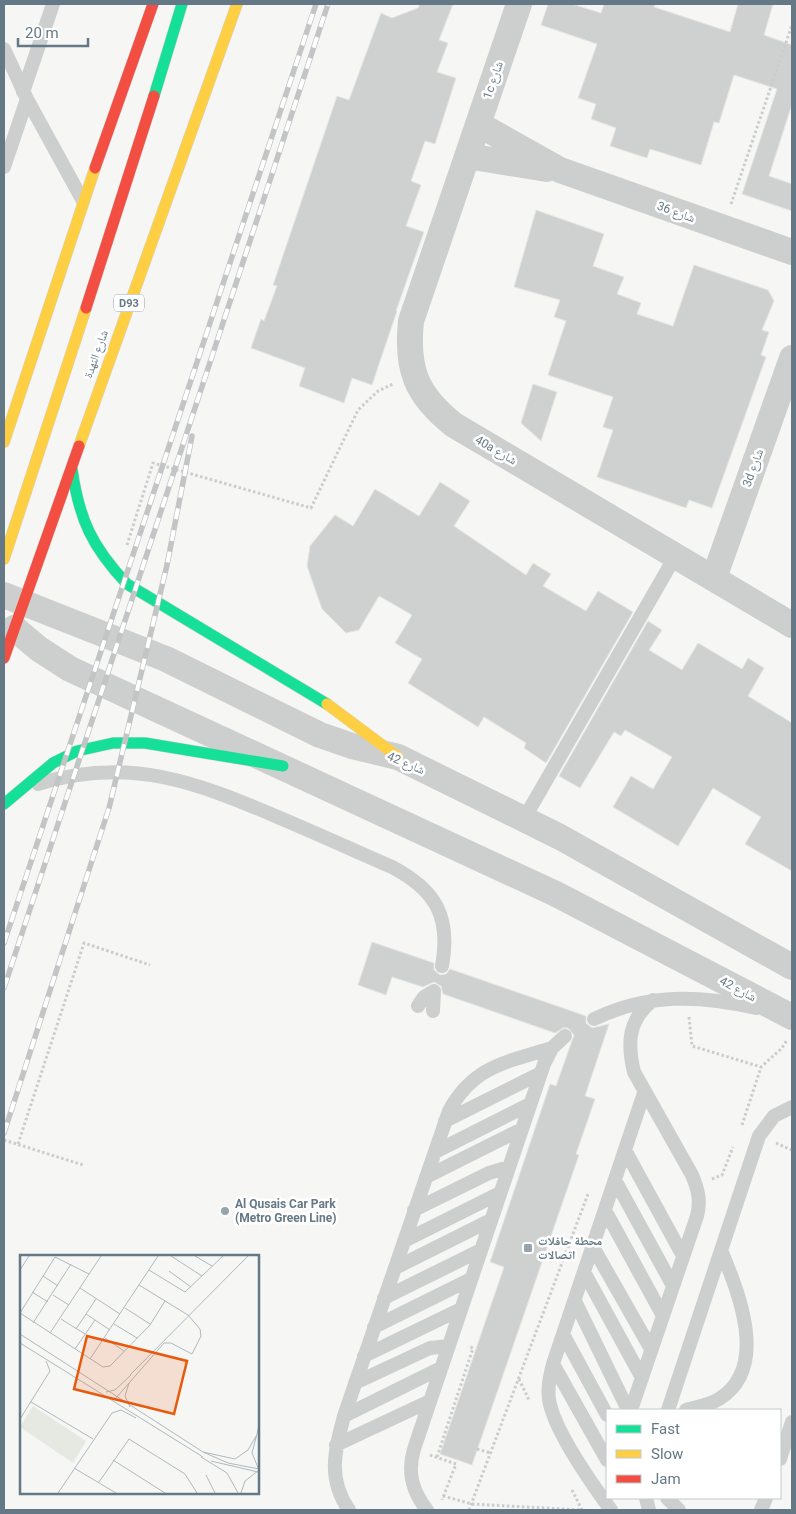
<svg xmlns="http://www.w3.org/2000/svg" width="796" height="1514" font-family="Roboto,'Noto Naskh Arabic',sans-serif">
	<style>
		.building { fill: #cfd1d1; stroke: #e5e5e4 }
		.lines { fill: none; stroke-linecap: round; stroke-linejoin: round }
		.fast-casing { stroke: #d2d2d2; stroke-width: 12 }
		.slow-casing { stroke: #d2d2d2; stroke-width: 12 }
		.jam-casing { stroke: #d2d2d2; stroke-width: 12 }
		.path { stroke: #cbcccc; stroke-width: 3; stroke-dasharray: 2.5 2.5; stroke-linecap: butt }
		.lane { stroke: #cdcfcf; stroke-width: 14 }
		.street { stroke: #cdcfcf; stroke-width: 26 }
		.fast { stroke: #16e098; stroke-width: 11 }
		.slow { stroke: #ffcf43; stroke-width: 11 }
		.jam { stroke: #f24e42; stroke-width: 11 }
		.rail-casing { stroke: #c2c4c5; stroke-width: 5.5 }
		.rail { stroke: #fff; stroke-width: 4; stroke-dasharray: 11; stroke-linecap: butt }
		.poi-dot { fill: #97a4ac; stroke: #fff; stroke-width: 2 }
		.labels { text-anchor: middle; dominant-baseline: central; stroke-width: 5; stroke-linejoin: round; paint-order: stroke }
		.shield { fill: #fff; stroke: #92a0aa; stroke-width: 1 }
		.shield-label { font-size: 11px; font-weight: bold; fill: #647885 }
		.street-label { font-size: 12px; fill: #647885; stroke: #fff }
		.poi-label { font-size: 12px; font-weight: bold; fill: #647885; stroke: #fff; text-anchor: start }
		.inset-road { fill: none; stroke: #afb9be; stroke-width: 1 }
		.view { fill: #e8590c; fill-opacity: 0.15; stroke: #e8590c; stroke-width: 2.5 }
		.inset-edge { fill: none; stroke: #647885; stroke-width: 2.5 }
	</style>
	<rect width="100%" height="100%" fill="#f6f6f4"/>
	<!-- building -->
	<path class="building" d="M420,4H453L439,40L448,43L437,72L456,78L435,144L425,141L411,181L421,185L406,226L424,232L396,311H397L372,385L352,378L344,403L299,386L305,368L251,348L261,319L264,321L277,286L273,285L337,96L349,100L381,13L392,18L418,8Z
		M548,4H572L601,13L604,4H656L654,7L730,32L738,4H773L764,35L792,45V104L769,176L792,184V211L742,194L777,89L734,75L719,123L714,122L701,165L650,149L647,158L610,146L616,128L591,119L596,104L578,98L597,44L541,25Z
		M536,210L604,234L593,266L624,277L617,294L641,303L637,314L673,326L694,265L768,290L774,301L762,330L769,332L761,355L766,357L712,508L689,500L686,508L597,477L613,430L603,427L613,397L548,375L566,321L554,317L560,300L514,287Z
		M533,384L557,392L541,441L521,423Z
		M440,482L470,501L454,526L526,575L533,563L551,574L543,586L586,611L598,591L633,612L546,763L524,748L526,743L484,717L478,727L408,683L422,659L395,643L412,615L379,596L359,630L346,633L322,609L307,566L310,546L335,515L353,526L375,489L419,516Z
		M648,621L662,630L649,650L682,670L698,643L742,669L748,658L764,668L748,696L792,723V871L745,844L761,817L713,788L678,846L613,807L631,776L653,789L672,757L625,730L621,736L614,732L580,788L559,776Z
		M372,942L434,963V970L440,975L446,974L450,969L586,1016V1023L592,1028L609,1024L585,1096L595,1099L576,1154L579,1155L472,1465L440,1454L504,1267L490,1262L550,1084L556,1086L574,1035L568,1028H563L555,1033L443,994L441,986L434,982L423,987L392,977L386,995L358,985Z"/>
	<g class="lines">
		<defs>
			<path id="fast" d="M154,96L182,4
				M72,469C79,519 92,547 127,584L327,704
				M4,804L53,763L77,751L113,743H145L283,766"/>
			<path id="slow" d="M4,442L95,168
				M79,446L237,4
				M4,559L86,308
				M327,704L398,757"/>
			<path id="jam" d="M95,168L153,4
				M86,308L154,96
				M4,658L79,446"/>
		</defs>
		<!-- fast casing -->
		<use href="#fast" class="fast-casing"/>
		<!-- slow casing -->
		<use href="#slow" class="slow-casing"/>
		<!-- jam casing -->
		<use href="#jam" class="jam-casing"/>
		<!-- path -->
		<path class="path" d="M731,204L792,25
			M127,545L153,463L311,508L358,410L378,391L393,384
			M689,1017L692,1046L761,1067
			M742,1125L761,1067L782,1048L787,1040
			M4,1140L83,1165
			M776,1143L792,1150
			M18,1144L84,943L150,965
			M712,1179L722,1175L733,1147
			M519,1379L529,1400
			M477,1449L491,1453
			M430,1455L456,1464L442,1500
			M437,1457L473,1348L468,1346
			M572,1490L582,1510
			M443,1496L472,1504L581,1510
			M469,1510L588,1194"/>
		<!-- lane -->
		<path class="lane" d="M4,49L27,99L83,201
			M23,92L53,4
			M4,167L27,99
			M38,784C130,756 196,782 280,818C318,834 355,851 392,867C436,890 451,917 442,966
			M524,819L676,555
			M418,1006L424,997L434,991L433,1011
			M594,1019C648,993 699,995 756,1008
			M445,1121L541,1073
			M625,1150L683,1256
			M435,1152L530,1104
			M426,1177L522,1129
			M615,1180L673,1286
			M414,1210L489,1173L509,1167
			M605,1210L663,1316
			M404,1241L500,1193
			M593,1247L651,1349
			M395,1268L491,1220
			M584,1272L642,1378
			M384,1298L481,1250
			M575,1301L628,1410
			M374,1327L471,1279
			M563,1334L607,1415
			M364,1356L461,1309
			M553,1364L607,1460
			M355,1383L430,1348L449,1346
			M631,1410L697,1216C701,1201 698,1189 692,1175L634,1072C627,1043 628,1020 653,1000
			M668,1410L759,1136L774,1116L792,1107
			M686,1410C697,1407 709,1405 719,1399C770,1368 738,1291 721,1250
			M344,1416L441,1368
			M336,1445L430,1401
			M780,1459L792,1422
			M646,1498L649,1510
			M667,1498L679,1510
			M349,1510C327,1478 335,1451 344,1416L449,1111C473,1066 507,1062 552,1048
			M427,1510C412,1491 407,1472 414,1449L544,1064L552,1048L565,1036
			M611,1510C592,1484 553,1429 549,1399C547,1387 550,1375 553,1364L644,1093
			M761,1510L766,1498"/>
		<!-- street -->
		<path class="street" d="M519,4L411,321C406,369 416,395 454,425L792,625
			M478,124L560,170L792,252
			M467,156L547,169
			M714,578L792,358
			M4,595L166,659L320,735L352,746L398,757L560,837L792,967
			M14,628L39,649L70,669L556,894L792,1017"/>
		<!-- fast -->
		<use href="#fast" class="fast"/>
		<!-- slow -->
		<use href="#slow" class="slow"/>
		<!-- jam -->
		<use href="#jam" class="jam"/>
		<defs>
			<path id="rail" d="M4,943L316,4
				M4,988L328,4
				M4,1133L109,808L167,565L192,436"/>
		</defs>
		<!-- rail casing -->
		<use href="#rail" class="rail-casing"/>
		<!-- rail -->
		<use href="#rail" class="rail"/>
	</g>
	<!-- markers -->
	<g class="poi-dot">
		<circle cx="225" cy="1211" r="5"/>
		<rect x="523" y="1243" width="10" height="10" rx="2.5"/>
	</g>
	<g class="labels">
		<!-- shield labels -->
		<rect class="shield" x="114" y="294.5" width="30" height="17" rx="4"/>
		<g class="shield-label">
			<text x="129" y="303">D93</text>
		</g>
		<!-- street labels -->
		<g class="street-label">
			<text transform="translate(493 80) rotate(-71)">1c شارع</text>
			<text transform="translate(676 212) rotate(20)">شارع 36</text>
			<text transform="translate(96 354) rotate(-70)">شارع النهدة</text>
			<text transform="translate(496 450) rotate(30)">40a شارع</text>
			<text transform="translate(753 468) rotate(-70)">3d شارع</text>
			<text transform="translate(406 763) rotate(23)">شارع 42</text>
			<text transform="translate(738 989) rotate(28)">شارع 42</text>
		</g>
		<!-- poi labels -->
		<g class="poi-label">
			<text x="235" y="1204">Al Qusais Car Park<tspan x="235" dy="14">(Metro Green Line)</tspan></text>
			<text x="538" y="1241">محطة حافلات<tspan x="538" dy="14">اتصالات</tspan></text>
		</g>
	</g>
	<!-- overview -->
	<g transform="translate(20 1255)">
		<rect width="239" height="239" fill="#f6f6f4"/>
		<path d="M13,151L66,186L53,208L0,172Z" fill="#e6e9e2"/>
		<path class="inset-road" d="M151,1L182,21M175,1L192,11M0,15L9,1M129,15L165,37L203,1M149,16L171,32M69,19L35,2L0,58L83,112L90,111L130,70L145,46M23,21L38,31M60,33L100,59M12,37L28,47M33,40L49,50M105,53L130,69M66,59L90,75M41,64L65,79M13,68L51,9M94,69L117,83M56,74L76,44M30,78L81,1M0,79L183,197L208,208L239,214M85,83L104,96M0,88L183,202M55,94L75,65M70,104L138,1M110,120L228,1M109,128L105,141L110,152M86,137L95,135L111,120M96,143L144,88H151L172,99L181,81L180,74L168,60L119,30M11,147L73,184M0,164L30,116L26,106M239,171L232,198L239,215M183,197L215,204L228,195L236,181M181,202L207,218L218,238M93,205L145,238M191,206L238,217M54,213L96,238M186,220L195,238M79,227L109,184L165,219L177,238M38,238L92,158L101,155L116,163M221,238L225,226L239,215"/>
		<path class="view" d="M67,81L167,106L154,159L54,134Z"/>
		<rect width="239" height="239" class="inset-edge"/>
	</g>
	<!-- border -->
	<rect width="796" height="1514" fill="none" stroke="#647885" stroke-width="10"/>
	<!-- legend -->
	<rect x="606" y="1409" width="175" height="90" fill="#ffffff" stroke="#c1c9ce"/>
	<rect x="616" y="1425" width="25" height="8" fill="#16e098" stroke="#c1c9ce"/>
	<text x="651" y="1434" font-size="15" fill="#647885">Fast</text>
	<rect x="616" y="1450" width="25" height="8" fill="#ffcf43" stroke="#c1c9ce"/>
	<text x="651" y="1459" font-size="15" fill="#647885">Slow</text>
	<rect x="616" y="1475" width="25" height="8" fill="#f24e42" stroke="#c1c9ce"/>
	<text x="651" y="1484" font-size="15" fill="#647885">Jam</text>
	<!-- scale -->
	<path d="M18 38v8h70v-8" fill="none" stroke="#647885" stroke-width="2.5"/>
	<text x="25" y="38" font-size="15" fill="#647885" stroke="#ffffff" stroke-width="4" paint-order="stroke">20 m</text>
</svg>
